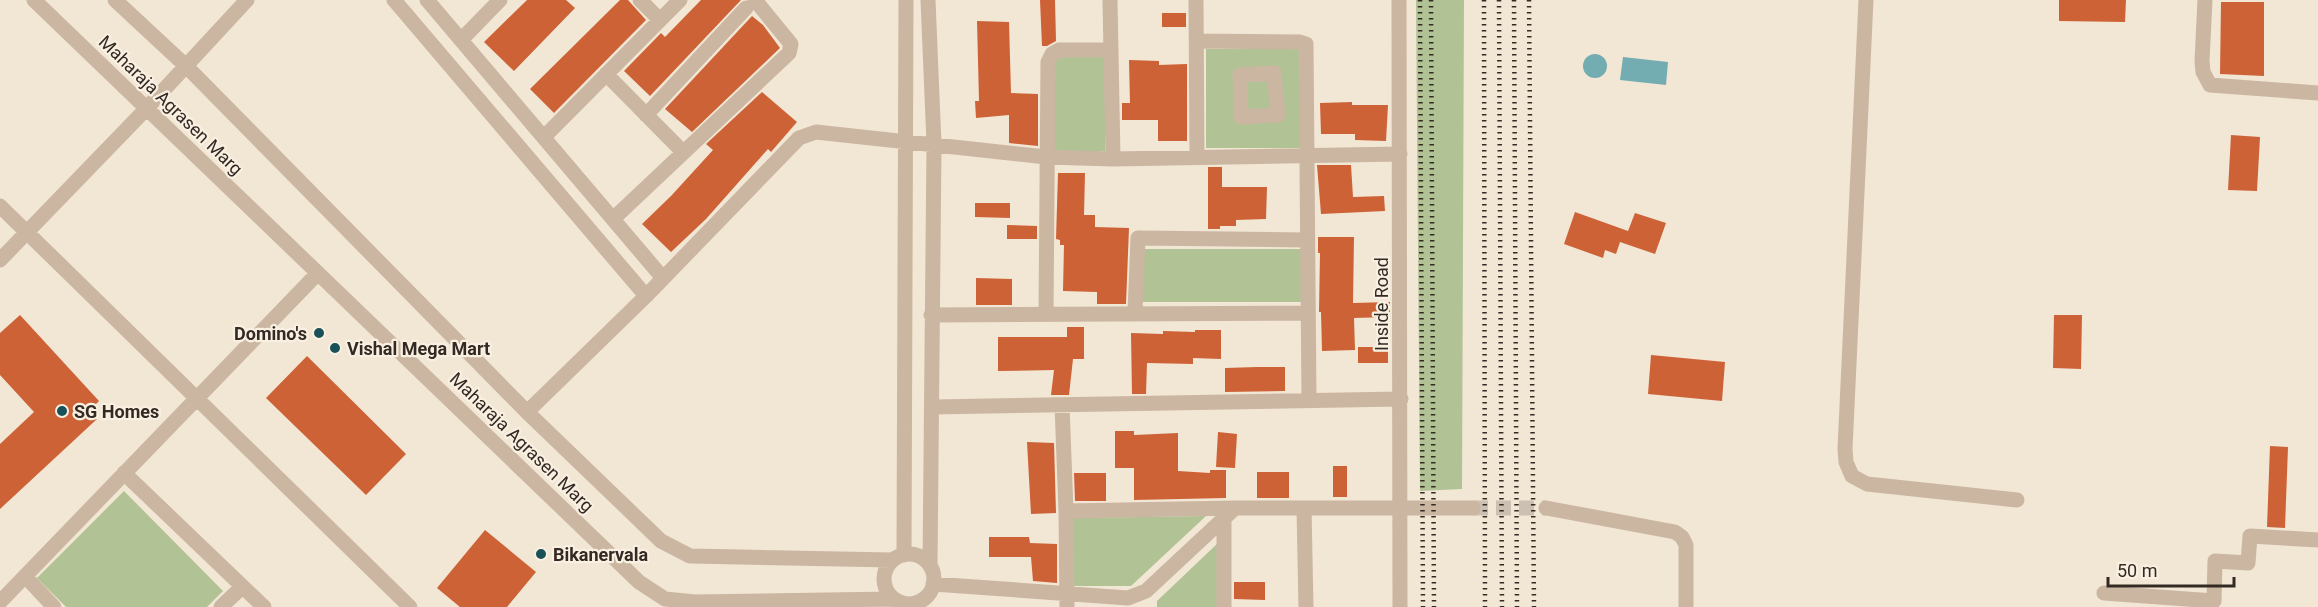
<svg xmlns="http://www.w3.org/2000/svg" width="2318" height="607" font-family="Roboto,sans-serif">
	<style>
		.green { fill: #b1c295 }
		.water { fill: #73acb1 }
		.building { fill: #ce6237 }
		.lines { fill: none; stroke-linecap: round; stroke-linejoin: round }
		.minor-tunnel { stroke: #ccc0b2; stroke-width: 15; stroke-dasharray: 15 8; stroke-linecap: butt }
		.minor { stroke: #cbb6a1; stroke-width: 15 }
		.rail { stroke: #342a24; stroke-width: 4.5; stroke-dasharray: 1.5 4.5; stroke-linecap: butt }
		.poi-dot { fill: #185158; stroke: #faf0e2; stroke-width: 2 }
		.labels { text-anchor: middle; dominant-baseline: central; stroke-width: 4.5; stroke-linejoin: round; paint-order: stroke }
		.street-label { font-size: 18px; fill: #342a24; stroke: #faf0e2 }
		.poi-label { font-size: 18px; font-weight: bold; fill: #342a24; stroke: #faf0e2; text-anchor: start }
	</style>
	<rect width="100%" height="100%" fill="#f2e6d5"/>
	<!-- green -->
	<path class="green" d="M1416,0H1464L1462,489L1420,491Z
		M1206,49H1302V148H1206Z
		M1050,57H1105V151H1050Z
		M1141,249H1306V302H1141Z
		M124,491L223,591L207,607H66L37,578Z
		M1206,516L1131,586H1073L1072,518Z
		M1218,543V607H1157V601Z"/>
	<!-- water -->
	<path class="water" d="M1583 66a12 12 0 1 1 24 0a12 12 0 1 1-24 0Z
		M1623,57L1668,62L1666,85L1620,80Z"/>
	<!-- building -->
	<path class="building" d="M527,0H566L575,8L514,71L484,42Z
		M620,0H628L646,20L554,113L530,89Z
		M701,0H741L650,96L624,71L661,33L665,37Z
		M1040,0H1055L1056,41L1047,46H1042Z
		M2059,0H2126L2125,22L2059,21Z
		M2221,2H2264V76L2220,74Z
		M1162,13H1186V27H1162Z
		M752,16L763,25L780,48L692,132L665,109Z
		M977,21L1009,22L1011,93L1038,94V146L1009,143V115L976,118L975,101H979Z
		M1129,60L1159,61V65L1187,64V141H1158V120H1122V103H1130Z
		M762,92L797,122L771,152L768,149L706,219L671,252L642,224L671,196L713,150L706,144Z
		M1352,102V105H1388L1386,141L1355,140V134H1321L1320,103Z
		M2231,135L2260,137L2257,191L2228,190Z
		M1317,165H1351L1353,197L1384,196L1385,211L1321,214Z
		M1208,167H1222V187H1267L1266,219L1236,220V226H1220V229H1208Z
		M1058,173H1085L1084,215H1095V227L1129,228L1126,304H1097V292L1063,291L1064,245H1060V240L1056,239Z
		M975,203H1010V218L975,217Z
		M1575,212L1628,231L1635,213L1666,223L1655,254L1620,242L1616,254L1605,250L1603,258L1564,244Z
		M1007,225L1037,226V239H1007Z
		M1318,237H1354L1353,303L1390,302V317L1354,318L1355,350L1322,351L1321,312H1319L1320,253H1318Z
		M976,278L1012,279V305H976Z
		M20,315L99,401L90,410L97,419L0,509V444L34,412L0,375V333Z
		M2054,315H2082L2081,369L2053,368Z
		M1067,327H1084V359H1073L1069,395H1051L1054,370L998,371V337H1067Z
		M1195,330H1221V359L1193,358V364L1147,363L1146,394H1132L1131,333L1163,334V331L1195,332Z
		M1358,347H1388V363H1358Z
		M1651,355L1725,362L1722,401L1648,394Z
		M307,356L406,454L366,495L266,398Z
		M1257,367H1285V391L1225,392V368Z
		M1115,431H1134V435L1178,433V471L1210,473V470H1226V498L1134,500V468H1115Z
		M1218,432L1237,434L1235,468L1216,467Z
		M1027,442L1054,443L1056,513L1031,514Z
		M2270,446L2288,447L2285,528L2267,527Z
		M1333,466H1347V497H1333Z
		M1257,472H1289V498H1257Z
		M1074,473H1106V501H1075Z
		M485,530L536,572L507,607H460L437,588Z
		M989,537H1029L1030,543L1057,544V583L1033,581L1031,557H989Z
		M1234,582H1265V600L1234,599Z"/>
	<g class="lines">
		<!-- minor-tunnel -->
		<path class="minor-tunnel" d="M1473,508H1546"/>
		<!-- minor -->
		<path class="minor" d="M34,0L639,582L665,599L695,602L893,599
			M115,0L186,66L527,412L661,541L690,556L892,560
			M394,0L646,296
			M427,0L662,277
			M640,0L660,20
			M928,0L934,144L930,566
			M1110,0L1113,159
			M1196,0L1197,157
			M1399,0L1400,607
			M1866,0L1845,449L1846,462L1852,476L1867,484L2017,500
			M2205,0L2202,61L2203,72L2210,85L2318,93
			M461,40L500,0
			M1197,41L1300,42L1306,44L1309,401
			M1274,73L1278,115L1241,117L1240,75Z
			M606,74L683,152
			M646,115L746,8
			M544,137L680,0
			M0,206L410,607
			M613,219L789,53L791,44L755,0
			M0,260L147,108L247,0
			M1135,313L1138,238L1307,240
			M1046,314L1048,62L1052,54L1059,50H1111
			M931,315L1308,313
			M1062,405L1066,511L1067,607
			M932,407L1401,399
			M527,412L646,296L799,138L816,132L1046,157L1113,159L1400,154
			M124,473L264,607
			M1304,508L1306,607
			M1546,508L1675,532L1682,537L1686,545V607
			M1066,511L1235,508
			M1224,518V607
			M884 579a25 25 0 1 1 50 0a25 25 0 1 1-50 0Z
			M904,555L906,0
			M25,576L54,607
			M933,584L1128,598L1146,591L1235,508H1473
			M2104,593L2214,601L2215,561L2248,563L2250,536L2318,540
			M0,602L318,273
			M221,607L242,587"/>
		<!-- rail -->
		<path class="rail" d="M1420,0L1423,607
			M1431,0L1434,607
			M1484,0L1485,607
			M1499,0L1502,607
			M1514,0L1517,607
			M1529,0L1534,607"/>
	</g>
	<!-- markers -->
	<g class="poi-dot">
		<circle cx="319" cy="333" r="6"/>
		<circle cx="335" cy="348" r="6"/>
		<circle cx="62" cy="411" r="6"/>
		<circle cx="541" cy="554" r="6"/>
	</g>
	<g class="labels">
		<!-- street labels -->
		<g class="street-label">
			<text transform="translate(171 105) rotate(44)">Maharaja Agrasen Marg</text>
			<text transform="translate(1381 304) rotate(-90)">Inside Road</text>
			<text transform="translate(522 442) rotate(44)">Maharaja Agrasen Marg</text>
		</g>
		<!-- poi labels -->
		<g class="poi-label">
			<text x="307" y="333" text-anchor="end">Domino's</text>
			<text x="347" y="348">Vishal Mega Mart</text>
			<text x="74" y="411">SG Homes</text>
			<text x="553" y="554">Bikanervala</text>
		</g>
	</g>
	<!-- scale -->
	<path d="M2108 577v9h126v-9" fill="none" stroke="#342a24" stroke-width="3"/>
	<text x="2117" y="577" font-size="18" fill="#342a24" stroke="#faf0e2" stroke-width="4.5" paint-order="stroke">50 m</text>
</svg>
